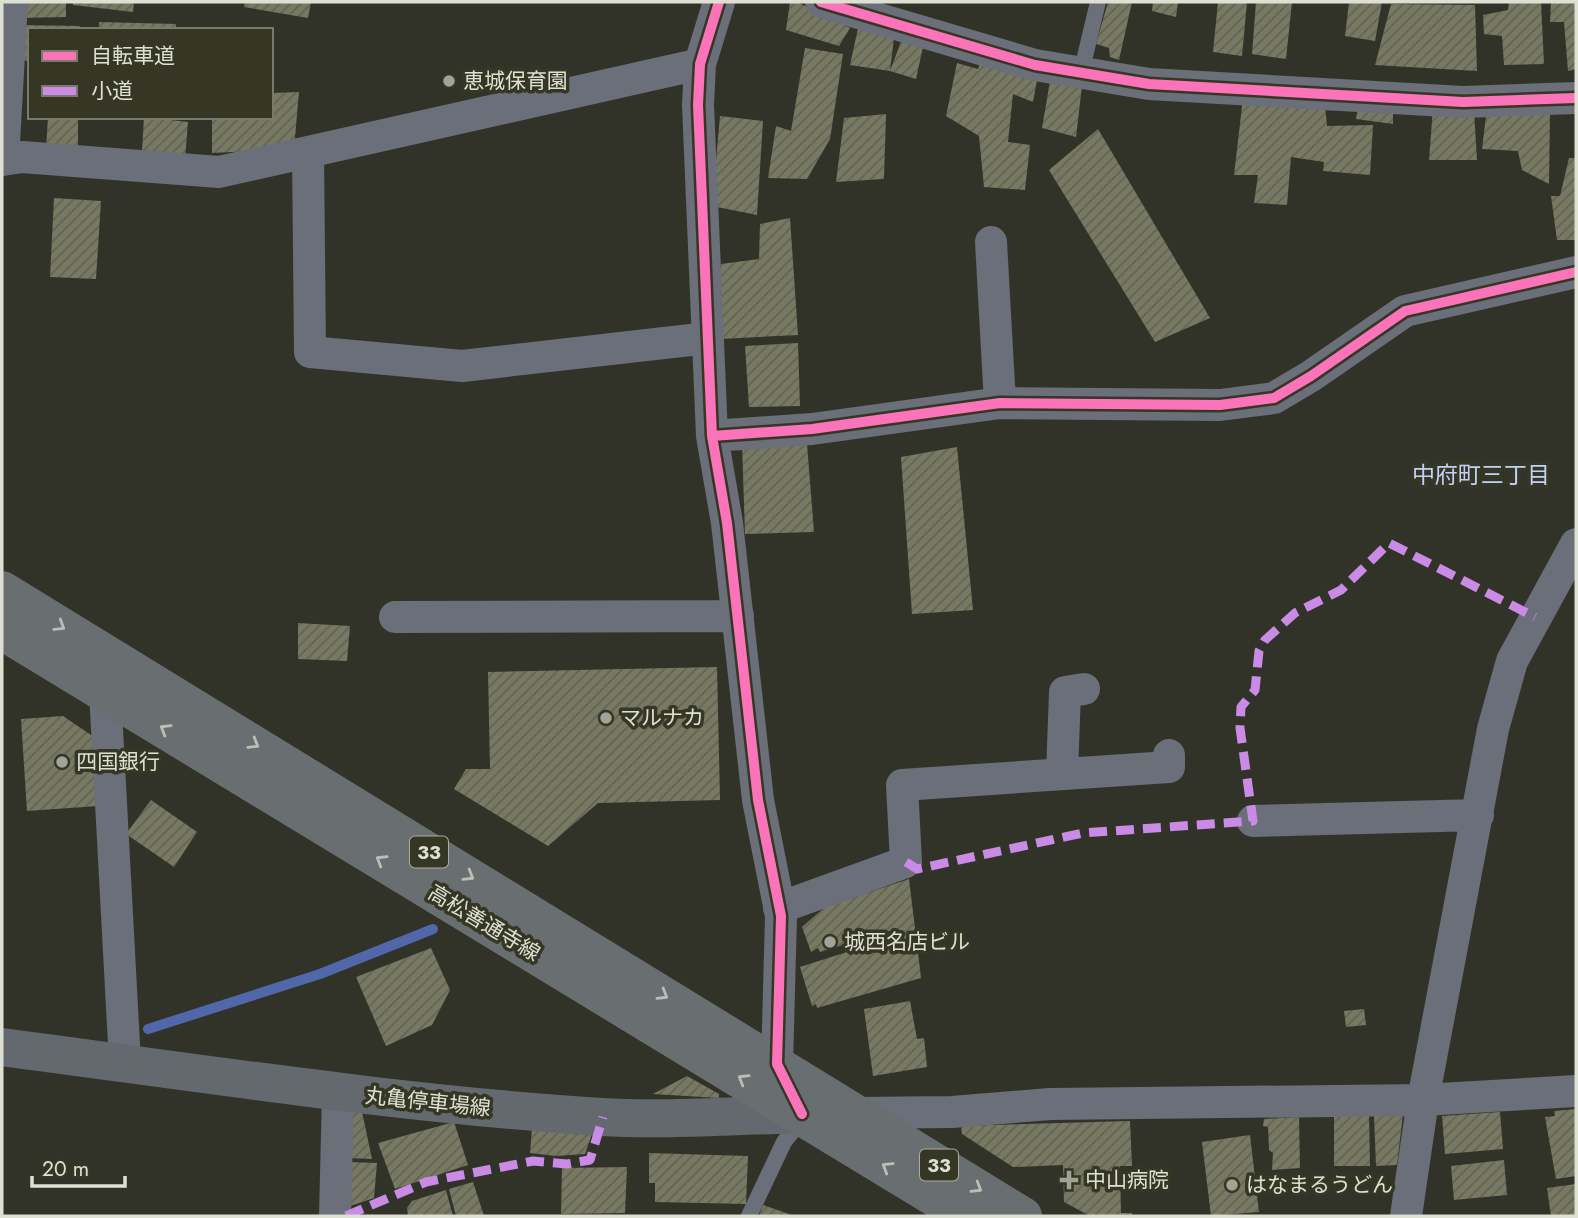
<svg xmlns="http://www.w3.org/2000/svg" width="1578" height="1218" font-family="Jost,'Noto Sans JP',sans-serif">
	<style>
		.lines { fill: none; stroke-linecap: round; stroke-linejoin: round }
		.stream { stroke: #5067aa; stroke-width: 10 }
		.building { fill: url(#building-hatch) }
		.lane { stroke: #6a6f79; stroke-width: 16 }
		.street { stroke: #6a6f79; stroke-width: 32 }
		.secondary { stroke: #64696f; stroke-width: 38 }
		.primary { stroke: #696e71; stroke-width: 38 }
		.quiet { stroke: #ca8be6; stroke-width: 9; stroke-dasharray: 18 9; stroke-linecap: butt }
		.cycleway-casing { stroke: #353724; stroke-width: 15 }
		.cycleway { stroke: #fb73b8; stroke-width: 10 }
		.oneway { stroke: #bcbeb6 }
		.poi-dot { fill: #a2a398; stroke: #353724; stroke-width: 2.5 }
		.labels { text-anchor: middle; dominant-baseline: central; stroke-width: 7; stroke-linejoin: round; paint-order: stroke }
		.shield { fill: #353724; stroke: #acad9f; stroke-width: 2 }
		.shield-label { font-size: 19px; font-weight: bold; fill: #dfe0d4 }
		.poi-label { font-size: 21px; fill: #dfe0d4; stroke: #353724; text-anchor: start }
		.street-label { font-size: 21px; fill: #dfe0d4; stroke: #353724 }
		.neighbourhood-label { font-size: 23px; fill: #c1d1fa; stroke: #353724 }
	</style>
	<defs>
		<pattern id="building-hatch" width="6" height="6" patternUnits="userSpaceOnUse" patternTransform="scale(1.75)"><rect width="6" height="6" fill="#777962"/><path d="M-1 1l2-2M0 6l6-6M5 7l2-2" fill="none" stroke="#626354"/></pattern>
	</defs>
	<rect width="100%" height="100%" fill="#323328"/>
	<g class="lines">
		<!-- stream -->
		<path class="stream" d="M148,1029L320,974L433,929"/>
	</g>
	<!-- building -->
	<path class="building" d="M19,2H66V17L18,18Z
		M73,2H134L133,12L73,5Z
		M245,2H311L308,18L244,7Z
		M790,2H797L850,28L839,46L786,30Z
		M1108,2H1132L1119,60L1110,57L1109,48L1096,44Z
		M1153,2H1178L1176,17L1152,11Z
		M1218,2H1247L1242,56L1213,52Z
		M1256,2H1292L1286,59L1252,54Z
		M1349,2H1382L1375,41L1345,36Z
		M1509,2H1541L1544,64L1504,65L1502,36L1484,34L1483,15L1508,10Z
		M1551,2H1576V69L1568,71L1564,22H1550Z
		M1391,4L1475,5L1477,71L1375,65Z
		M99,22L176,24V30H99Z
		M18,25L80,26V30H30V61L16,60Z
		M858,28L894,38L890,71L850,65Z
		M902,39L923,47L916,79L890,71Z
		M805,48L843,54L830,139L807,179L768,178L776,126L791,131Z
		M981,60L1038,75L1033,102L1013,94L1008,142L1030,145L1025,190L984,187L979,136L946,116L957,63L978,69Z
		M1050,81L1082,86L1076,137L1042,128Z
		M299,92L294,149L212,153V117H271V93Z
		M1243,98L1325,105L1327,126L1373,125L1370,175L1323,171L1324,162L1291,157L1287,205L1254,203L1258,175H1234Z
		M1358,106L1393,110V124L1356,119Z
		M1433,108L1474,111L1477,160H1429Z
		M1487,108L1550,111L1549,184L1522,170L1518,151L1482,149Z
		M886,114L884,179L836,182L844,118Z
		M720,116L763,121L757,215L712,206Z
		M48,117H78V145L46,149Z
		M144,117L188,122L185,159L142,151Z
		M1098,129L1210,318L1155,342L1049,170Z
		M1569,158H1576V240H1557L1551,196H1560Z
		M54,198L101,201L96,279L50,277Z
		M790,218L798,335L720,339L721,264L759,259L760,224Z
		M798,343L800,406L749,407L745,346Z
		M742,444H807L814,532L745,534Z
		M957,447L973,610L912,614L901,457Z
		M298,623L350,626L347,661L298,659Z
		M717,667L720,800L598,803L548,846L454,789L466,769H490L488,672Z
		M63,716L94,737L98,806L27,811L21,719Z
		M151,800L197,832L174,867L126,834Z
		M909,879L921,978L817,1008L816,1004L812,1006L800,967L897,936L896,929L820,952L818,948L811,952L802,927L825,907Z
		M431,948L450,990L432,1025L386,1046L356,977Z
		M910,1001L917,1039L924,1038L927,1067L873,1076L864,1009Z
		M1364,1009L1366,1025L1346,1027L1344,1011Z
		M687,1076L719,1094V1098L653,1094Z
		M349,1107H361L372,1159L348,1158Z
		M1576,1109V1176L1556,1179L1545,1117L1555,1116L1554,1111Z
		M1500,1112L1503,1149L1445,1154L1442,1116Z
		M1369,1114L1370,1166H1334V1116Z
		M1403,1114L1397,1165L1376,1166L1374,1116Z
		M1299,1117L1300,1168L1272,1170L1273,1153L1269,1150L1268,1127L1263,1126L1264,1119Z
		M1130,1121L1132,1166H1120L1121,1213H1132V1216H1090L1064,1202L1063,1165L1013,1167L962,1134L961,1126Z
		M454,1122L468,1165L395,1189L378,1143Z
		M532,1128L593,1131L585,1154L556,1156L530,1153Z
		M1250,1135L1259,1212L1211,1216L1202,1142Z
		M649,1153L748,1156L746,1204L655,1202V1183H649Z
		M1504,1160L1507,1195L1454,1200L1451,1166Z
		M347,1162L377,1163L374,1198L347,1207Z
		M627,1167L625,1213L561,1214L562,1168Z
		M473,1182L484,1216H456L449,1189Z
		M1576,1184V1216H1551L1547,1188Z
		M446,1190L453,1216H408L407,1208L412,1201Z
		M763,1205L795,1216H759Z"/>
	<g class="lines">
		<!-- lane -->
		<path class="lane" d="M1081,73L1098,2
			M749,1216L784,1142L803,1118"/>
		<!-- street -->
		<path class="street" d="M719,2L700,64L698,105L712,436L727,523L758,800L781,916L777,1064L786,1082
			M821,2L1035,65L1149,84L1463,102L1576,98
			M308,152L310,352L462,366L708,338
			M2,160L22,157L219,172L700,64
			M3,160L12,2
			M991,242L1000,403
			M712,436L812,429L1000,403L1220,405L1274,398L1311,376L1405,311L1576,272
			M395,617L738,616
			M104,673L125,1063
			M1062,774L1065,692L1084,689
			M1253,821L1478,815
			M779,908L906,862L902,785L1169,767V755
			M856,1113L952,1112L1050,1104L1423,1100L1576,1091
			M335,1216L338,1092
			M1406,1216L1423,1100L1493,729L1512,661L1576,544"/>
		<!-- secondary -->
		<path class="secondary" d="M2,1047C201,1073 400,1104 601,1117C671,1121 742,1115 812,1114"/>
		<!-- primary -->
		<path class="primary" d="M2,590L1023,1216
			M2,631L965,1216"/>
		<!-- quiet -->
		<path class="quiet" d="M906,862L917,869L1083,833L1253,821L1240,728L1241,707L1255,690L1259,651L1265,640L1295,613L1341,590L1389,543L1535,617
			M346,1216L426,1182L533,1161L567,1164L590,1160L603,1117"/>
		<defs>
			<path id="cycleway" d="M719,2L700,64L698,105L712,436L727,523L758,800L781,916L777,1064L802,1114
				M821,2L1035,65L1149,84L1463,102L1576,98
				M712,436L812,429L1000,403L1220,405L1274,398L1311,376L1405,311L1576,272"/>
		</defs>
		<!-- cycleway casing -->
		<use href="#cycleway" class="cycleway-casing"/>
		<!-- cycleway -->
		<use href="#cycleway" class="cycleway"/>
	</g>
	<!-- one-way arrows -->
	<defs><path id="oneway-chevron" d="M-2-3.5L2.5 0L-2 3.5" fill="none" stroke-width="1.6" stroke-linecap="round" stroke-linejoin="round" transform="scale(1.75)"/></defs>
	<g class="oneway">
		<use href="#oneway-chevron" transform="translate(60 626) rotate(32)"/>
		<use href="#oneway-chevron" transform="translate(165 729) rotate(-149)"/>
		<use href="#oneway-chevron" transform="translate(254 744) rotate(31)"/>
		<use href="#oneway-chevron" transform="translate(381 860) rotate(-149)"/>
		<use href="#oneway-chevron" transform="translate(469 876) rotate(31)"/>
		<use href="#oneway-chevron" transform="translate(663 995) rotate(31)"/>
		<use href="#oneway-chevron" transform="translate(743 1079) rotate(-149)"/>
		<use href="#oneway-chevron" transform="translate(887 1167) rotate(-148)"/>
		<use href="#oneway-chevron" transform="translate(977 1188) rotate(31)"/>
	</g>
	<!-- markers -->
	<g class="poi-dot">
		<circle cx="449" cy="81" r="7"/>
		<circle cx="606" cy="718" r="7"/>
		<circle cx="62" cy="762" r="7"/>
		<circle cx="830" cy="942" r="7"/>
		<path d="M1065.5 1169.5h7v7h7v7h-7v7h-7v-7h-7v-7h7z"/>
		<circle cx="1232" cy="1185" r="7"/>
	</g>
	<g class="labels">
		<!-- shield labels -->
		<g class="shield">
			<rect x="410" y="836.5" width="38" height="31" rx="5"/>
			<rect x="920" y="1149.5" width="38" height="31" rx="5"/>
		</g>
		<g class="shield-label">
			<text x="429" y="852">33</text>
			<text x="939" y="1165">33</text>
		</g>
		<!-- poi labels -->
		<g class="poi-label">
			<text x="463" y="81">恵城保育園</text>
			<text x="620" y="718">マルナカ</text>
			<text x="76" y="762">四国銀行</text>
			<text x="844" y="942">城西名店ビル</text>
			<text x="1085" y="1180">中山病院</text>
			<text x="1246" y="1185">はなまるうどん</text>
		</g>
		<!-- street labels -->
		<g class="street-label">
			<text transform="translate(484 923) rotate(31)">高松善通寺線</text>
			<text transform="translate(428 1102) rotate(6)">丸亀停車場線</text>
		</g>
		<!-- neighbourhood labels -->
		<g class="neighbourhood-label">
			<text x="1481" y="475">中府町三丁目</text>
		</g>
	</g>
	<!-- border -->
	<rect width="1578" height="1218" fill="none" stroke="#dfe0d4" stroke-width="7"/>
	<!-- legend -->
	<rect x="28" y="28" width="245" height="91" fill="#353724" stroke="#797b6a" stroke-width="2"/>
	<rect x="42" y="51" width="35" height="10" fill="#fb73b8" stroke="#797b6a" stroke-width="2"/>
	<text x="91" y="63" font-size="21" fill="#dfe0d4">自転車道</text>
	<rect x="42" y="86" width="35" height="10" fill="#ca8be6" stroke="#797b6a" stroke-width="2"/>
	<text x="91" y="98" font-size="21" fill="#dfe0d4">小道</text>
	<!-- scale -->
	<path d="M32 1176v10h93v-10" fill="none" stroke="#dfe0d4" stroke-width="3.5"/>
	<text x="42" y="1176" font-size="21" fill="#dfe0d4" stroke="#353724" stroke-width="5" paint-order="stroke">20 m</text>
</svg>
